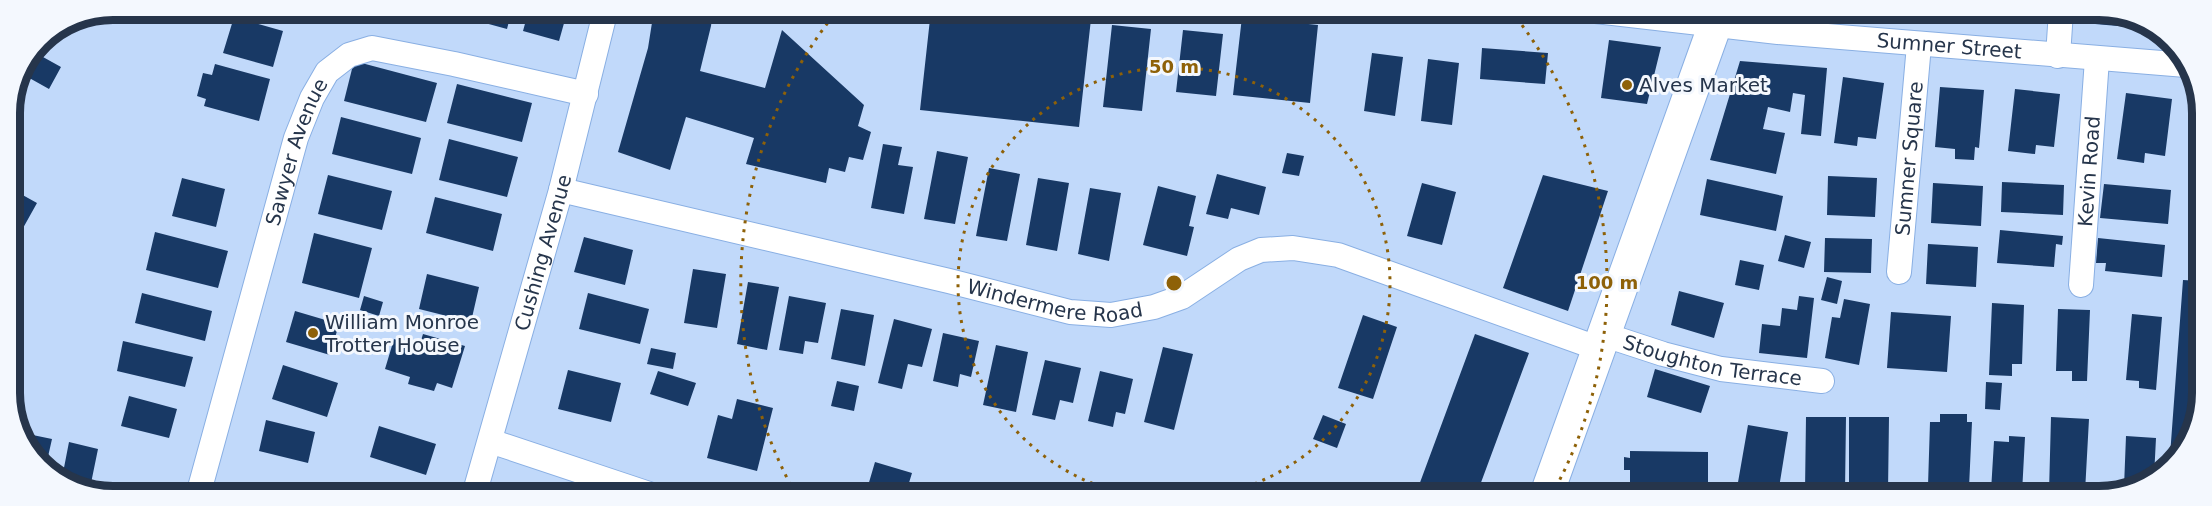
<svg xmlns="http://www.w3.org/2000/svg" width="2212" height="506" font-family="'DejaVu Sans',sans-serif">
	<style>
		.building { fill: #183965 }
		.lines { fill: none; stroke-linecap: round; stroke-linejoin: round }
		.street-casing { stroke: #89afe3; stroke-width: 26 }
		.secondary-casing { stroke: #89afe3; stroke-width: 35 }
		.street { stroke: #fff; stroke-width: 24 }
		.secondary { stroke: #fff; stroke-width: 33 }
		.ring { fill: none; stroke: #8e6108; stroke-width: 3; stroke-dasharray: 3 6 }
		.poi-dot { fill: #8e6108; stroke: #f4f8fe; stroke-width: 2 }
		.labels { text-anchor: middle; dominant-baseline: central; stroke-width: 6; stroke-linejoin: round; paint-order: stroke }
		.street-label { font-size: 20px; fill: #26354b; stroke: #f4f8fe }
		.poi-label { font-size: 20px; fill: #26354b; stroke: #f4f8fe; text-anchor: start }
		.rim { fill: none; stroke: #26354b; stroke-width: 8 }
		.centre { fill: #8e6108; stroke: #f4f8fe; stroke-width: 3 }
		.ring-label { font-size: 18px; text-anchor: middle; font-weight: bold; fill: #8e6108; stroke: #f4f8fe; stroke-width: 6; stroke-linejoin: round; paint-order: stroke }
	</style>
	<rect width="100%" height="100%" fill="#c1d9fa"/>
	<!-- building -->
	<path class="building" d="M440,9H464L462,19L428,10Z
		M477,9H512L507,29L474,20Z
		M529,9H568L559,41L523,31Z
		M654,10H713L711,26L700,71L765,88L782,30L864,105L858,126L871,132L863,160L849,157L845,172L829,168L826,183L746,164L754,138L686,117L670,170L618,152L648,48Z
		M931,10H1092L1079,127L920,110Z
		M1989,11H2008L2007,17L1988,15Z
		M2097,11H2119L2130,17L2129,27L2095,24Z
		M234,17L283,31L273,67L223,53Z
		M1242,17L1318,25L1310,103L1233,95Z
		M1112,25L1151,29L1142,111L1103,107Z
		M1183,30L1223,34L1216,96L1176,92Z
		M1609,40L1661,47L1647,104L1601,98Z
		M1482,48L1548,53L1545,84L1480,79Z
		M34,52L61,67L49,89L24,75Z
		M1372,53L1403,57L1395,116L1364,111Z
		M1428,59L1459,63L1452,125L1421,121Z
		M354,61L437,83L426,122L344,101Z
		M1740,61L1827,68L1821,136L1801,134L1805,95L1793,93L1790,112L1768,107L1763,129L1785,133L1776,174L1710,160Z
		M215,64L270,79L259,121L204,106L206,99L197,96L203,73L212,75Z
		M1843,77L1884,83L1876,139L1858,137L1857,146L1834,143Z
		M457,84L532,103L522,142L447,123Z
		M1940,87L1984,90L1979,148L1975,147L1974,160L1955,159V149L1935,147Z
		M2015,89L2060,94L2054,147L2036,145L2035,154L2008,151Z
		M2126,93L2172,99L2165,156L2145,153L2144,163L2117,159Z
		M341,117L421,138L412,174L332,154Z
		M449,139L518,157L507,197L439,180Z
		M883,144L902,147L898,165L913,167L904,214L871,208Z
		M937,151L968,157L955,224L924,219Z
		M1287,153L1304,156L1299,176L1282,173Z
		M989,168L1020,174L1007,241L976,236Z
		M1217,174L1266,187L1259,215L1231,208L1228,219L1206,214Z
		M328,175L392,191L382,230L318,214Z
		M1543,175L1608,191L1568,311L1503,288Z
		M1828,176L1877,178L1875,217L1827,215Z
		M182,178L225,189L216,227L172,216Z
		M1038,178L1069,183L1057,251L1026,245Z
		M1707,179L1783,196L1776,231L1700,215Z
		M2002,182L2064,185L2063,215L2001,212Z
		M1422,183L1456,192L1442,245L1407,236Z
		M1933,183L1983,186L1981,226L1931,223Z
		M2104,184L2171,190L2168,224L2100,218Z
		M1158,186L1196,196L1189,226L1194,227L1187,256L1143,245Z
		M10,188L37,203L13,246L10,244Z
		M1090,188L1121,193L1109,261L1078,254Z
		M435,197L502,214L493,251L426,233Z
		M2000,230L2063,236L2062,245L2056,244L2054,267L1997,263Z
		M155,232L228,251L218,288L146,270Z
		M314,233L372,248L359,298L302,283Z
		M1785,235L1811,242L1804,268L1778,261Z
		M584,237L633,250L625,285L574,272Z
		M1825,238L1872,239L1871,273L1824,272Z
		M2098,238L2165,245L2162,277L2105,271L2106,263H2096Z
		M1928,244L1978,247L1976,287L1926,284Z
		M1740,260L1764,265L1759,290L1735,285Z
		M693,269L726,274L717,328L684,323Z
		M427,274L479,287L471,322L419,309Z
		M1827,277L1842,281L1837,304L1821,300Z
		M2183,280L2201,281V413L2169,469Z
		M748,282L779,287L767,350L737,344Z
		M1679,291L1724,303L1714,338L1671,325Z
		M142,293L212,311L205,341L135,323Z
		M588,293L649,309L640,344L579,329Z
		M364,296L383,302L379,316L360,310Z
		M789,296L826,303L818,343L805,341L803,354L779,350Z
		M1799,296L1814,298L1807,358L1759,353L1762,324L1780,326L1782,308L1797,310Z
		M1844,299L1870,304L1859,365L1825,358L1832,317L1840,318Z
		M1992,303L2024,305L2022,364H2012V376L1989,375Z
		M841,309L874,315L865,366L831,359Z
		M2058,309L2090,310L2087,381H2072V371H2056Z
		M295,311L339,324L330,355L286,342Z
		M1891,312L1951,316L1947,372L1887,368Z
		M2132,314L2162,317L2156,390L2139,388V381L2126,380Z
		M1363,315L1397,327L1373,399L1338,388Z
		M894,319L932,329L922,367L908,364L902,389L878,383Z
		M943,333L979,341L971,377L960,374L958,387L933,381Z
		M423,334L465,346L452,388L437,383L434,391L408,384L410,377L385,369L394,339L419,347Z
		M1475,334L1529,353L1476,496H1415Z
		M123,341L193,357L185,387L117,371Z
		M996,345L1028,352L1016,412L983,405Z
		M1163,347L1193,354L1174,430L1144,422Z
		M651,348L676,353L673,369L647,364Z
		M1045,360L1081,368L1073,403L1060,400L1055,420L1032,415Z
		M283,365L338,383L327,417L272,399Z
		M1655,369L1710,386L1701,413L1647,397Z
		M568,370L621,383L611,422L558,409Z
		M658,371L696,383L688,406L650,394Z
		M1100,371L1133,379L1125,414L1116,412L1113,427L1088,421Z
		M837,381L859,386L854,411L831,406Z
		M1986,382L2002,383L2000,410L1985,409Z
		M129,396L177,409L169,438L121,426Z
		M737,399L773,408L757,471L707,458L718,415L732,419Z
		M1940,414H1967V422H1972L1969,488L1928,486L1930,422H1940Z
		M1323,415L1346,424L1337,448L1313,439Z
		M1806,417H1846L1845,491H1805Z
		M1849,417H1889L1888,492L1849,491Z
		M2051,417L2089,419L2085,492H2049Z
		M266,420L315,432L308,463L259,451Z
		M1748,425L1788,432L1778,494L1737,488Z
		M379,426L436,444L426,475L370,457Z
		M23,433L52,439L45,470L40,467Z
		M2009,436L2025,437L2022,493L1991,491L1994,441L2009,442Z
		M2126,436L2156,438L2154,477L2129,487H2124Z
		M69,442L98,449L89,493L62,478Z
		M1630,451L1708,452V490H1677V496H1659V491H1630V470H1624V457L1630,458Z
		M875,462L912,473L905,496H865Z
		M929,484L958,496H924Z
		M108,486L148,494V495H106Z"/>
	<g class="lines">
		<defs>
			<g id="street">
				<path id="s1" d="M1587,10L1778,32L2186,65"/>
				<path d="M2058,56L2061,11"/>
				<path id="s2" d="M561,190L949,281L1070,312L1111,315L1154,307L1182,297L1239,259L1261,250L1293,248L1338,255L1600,349"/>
				<path id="s3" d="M1899,272L1919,45"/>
				<path id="s4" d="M2081,285L2097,59"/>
				<path id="s5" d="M1605,335L1663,354L1721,369L1822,381"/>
				<path d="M490,441L655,496"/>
				<path id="s6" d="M198,495L296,138L312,98L327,72L349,55L372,48L454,64L586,94"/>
				<path id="s7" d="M474,495L561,190L606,9"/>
			</g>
			<path id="secondary" d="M1546,496L1720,11"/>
		</defs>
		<!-- street casing -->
		<use href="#street" class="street-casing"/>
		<!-- secondary casing -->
		<use href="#secondary" class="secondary-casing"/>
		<!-- street -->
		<use href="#street" class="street"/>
		<!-- secondary -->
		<use href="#secondary" class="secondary"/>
	</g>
	<!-- distance rings -->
	<g class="ring">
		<path d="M1136 496A216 216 0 1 1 1212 496"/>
		<path d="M795 493A433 433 0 0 1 837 11M1511 11A433 433 0 0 1 1551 496"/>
	</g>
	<!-- markers -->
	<g class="poi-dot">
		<circle cx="1627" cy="85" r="6"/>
		<circle cx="313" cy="333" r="6"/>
	</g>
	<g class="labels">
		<!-- street labels -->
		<g class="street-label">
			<text stroke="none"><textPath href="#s1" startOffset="364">Sumner Street</textPath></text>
			<text stroke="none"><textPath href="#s6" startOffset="357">Sawyer Avenue</textPath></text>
			<text stroke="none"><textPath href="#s3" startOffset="114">Sumner Square</textPath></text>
			<text stroke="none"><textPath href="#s4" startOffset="114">Kevin Road</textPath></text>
			<text stroke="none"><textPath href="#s7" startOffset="252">Cushing Avenue</textPath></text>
			<text stroke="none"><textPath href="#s2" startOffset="507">Windermere Road</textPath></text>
			<text stroke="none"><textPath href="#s5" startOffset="111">Stoughton Terrace</textPath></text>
		</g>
		<!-- poi labels -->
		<g class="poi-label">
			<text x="1639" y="85">Alves Market</text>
			<text x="325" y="322">William Monroe<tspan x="325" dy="23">Trotter House</tspan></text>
		</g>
	</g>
	<!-- crop -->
	<path d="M0 0H2212V506H0ZM113 20H2099A93 93 0 0 1 2192 113V393A93 93 0 0 1 2099 486H113A93 93 0 0 1 20 393V113A93 93 0 0 1 113 20Z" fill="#f4f8fe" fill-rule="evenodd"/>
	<path class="rim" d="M113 20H2099A93 93 0 0 1 2192 113V393A93 93 0 0 1 2099 486H113A93 93 0 0 1 20 393V113A93 93 0 0 1 113 20Z"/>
	<circle cx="1174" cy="283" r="9" class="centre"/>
	<g class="ring-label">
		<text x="1174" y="73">50 m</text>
		<text x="1607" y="289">100 m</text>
	</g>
</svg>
